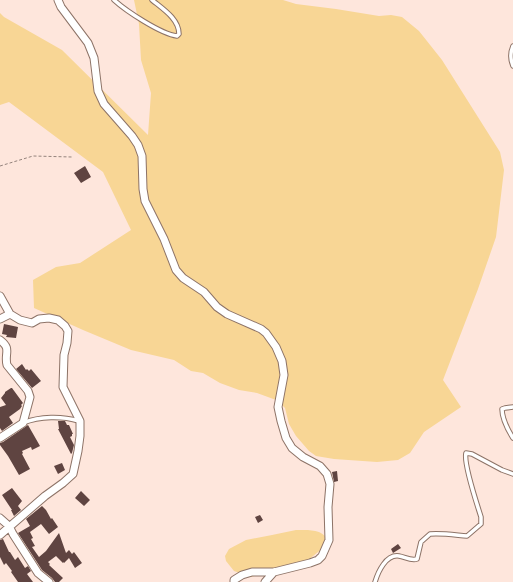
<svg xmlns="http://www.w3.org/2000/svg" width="513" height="582" font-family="Commissioner,sans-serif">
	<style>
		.green { fill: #f8d695 }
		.building { fill: #5f4441 }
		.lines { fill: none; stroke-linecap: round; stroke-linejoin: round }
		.lane-casing { stroke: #8d7367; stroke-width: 5.5 }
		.street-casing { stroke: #8d7367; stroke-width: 9 }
		.path { stroke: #95847d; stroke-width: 1; stroke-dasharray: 3 2; stroke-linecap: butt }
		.lane { stroke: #fff; stroke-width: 3.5 }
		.street { stroke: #fff; stroke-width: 7 }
	</style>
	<rect width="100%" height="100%" fill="#fee6dc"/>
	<!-- green -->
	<path class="green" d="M134,0H283L296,4L336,9L379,16L391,15L402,17L419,31L442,60L500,152L504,170L496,237L478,289L443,380L461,407L424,432L410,453L398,460L377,462L334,459L316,456L309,451L296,436L289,424L285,408L282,405L276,400L257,393L239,390L220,383L203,373L191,371L174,360L131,350L83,330L34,308L33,280L56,267L80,263L131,230L103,172L9,102L0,105V13L4,17L62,50L148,135L151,93L141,60L139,24Z
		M296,530C308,530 324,528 329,543L307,561L251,577L234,571L226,561L225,556L229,549L246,540L272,535Z"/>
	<!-- building -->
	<path class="building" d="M85,166L91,177L81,183L74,173Z
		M4,324L18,327L16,338L6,337L7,335L2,334Z
		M22,364L26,370L27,369L29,371L31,369L41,381L32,388L16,369Z
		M11,388H12L23,403L21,405L22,406L20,409L9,417L13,423L2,431L0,428V407L6,405L1,398L5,393V392Z
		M58,421H65L67,425H69L73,434H72V436L70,437L74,445L72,453L71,454L58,429H59Z
		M28,425L40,446L32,450L31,447L22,451L23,453L22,454L30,469L19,475L8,456L0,445V443L3,442Z
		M62,463L65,470L58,474L54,466Z
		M337,471L338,481L334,482L332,472Z
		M12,488L22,501L18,506L21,510L14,516L11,510H12L2,495Z
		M81,491L90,500L84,506L75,498Z
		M42,506L46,510L51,519L52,518L58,527L49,534L41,524L30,532L33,538L31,539L35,546L32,547L39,557L46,551L59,533L66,553L69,550L72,554L74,552L82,563L75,568L69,558L64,563V562L63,563L56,556L48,562L50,564L49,565L63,578L59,582H55L52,578L42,570L18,533L30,526L26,519Z
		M260,515L263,520L258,523L255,517Z
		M3,539L9,552H10L15,560L18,557L25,568L28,566L31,571L27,574L33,582H18L11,572L12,571L6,563L4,565L0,557V540Z
		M398,544L401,548L393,553L391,549Z"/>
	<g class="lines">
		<defs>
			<path id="lane" d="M114,0C126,11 161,34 177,36L179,34C179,19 163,9 152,0
				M513,46C510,53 510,59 513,66
				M513,407L505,408L502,409C502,420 508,430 513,438
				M23,423C40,416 62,416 79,421
				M375,582C378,572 386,554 399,556C405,557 411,561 417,559L421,542L430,534C442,533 455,535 467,536L481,524V517C477,504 463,463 466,453L472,454L502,470L513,474"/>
			<path id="street" d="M58,0L61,7L88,43L94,58L98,91L104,104L132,136L138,145L142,156L143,189L145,201L164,239L176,270L183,278L204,292L217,307L227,314L261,329L266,333L276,347L282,361L284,375L278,407L281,421L286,438L292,448L303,457L320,466L327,474L330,484L328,507L329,540L322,556L318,560L310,563L274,572H252L242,575L234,580V582
				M0,296L10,314L20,320L32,323L39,319L49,318L58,320L65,326L68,331L67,343L64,355L63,387L80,421V436L78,451L73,474L63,483L45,496L0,535
				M0,319L10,314
				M0,340C12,349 4,353 7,365L28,391L30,397L23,423L0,438
				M0,518L9,526L13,534L38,573L49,582
				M265,582L274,572"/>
		</defs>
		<!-- lane casing -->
		<use href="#lane" class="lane-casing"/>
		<!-- street casing -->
		<use href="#street" class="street-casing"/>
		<!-- path -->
		<path class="path" d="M0,166L33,156L72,157"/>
		<!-- lane -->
		<use href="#lane" class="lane"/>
		<!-- street -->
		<use href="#street" class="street"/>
	</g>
</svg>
